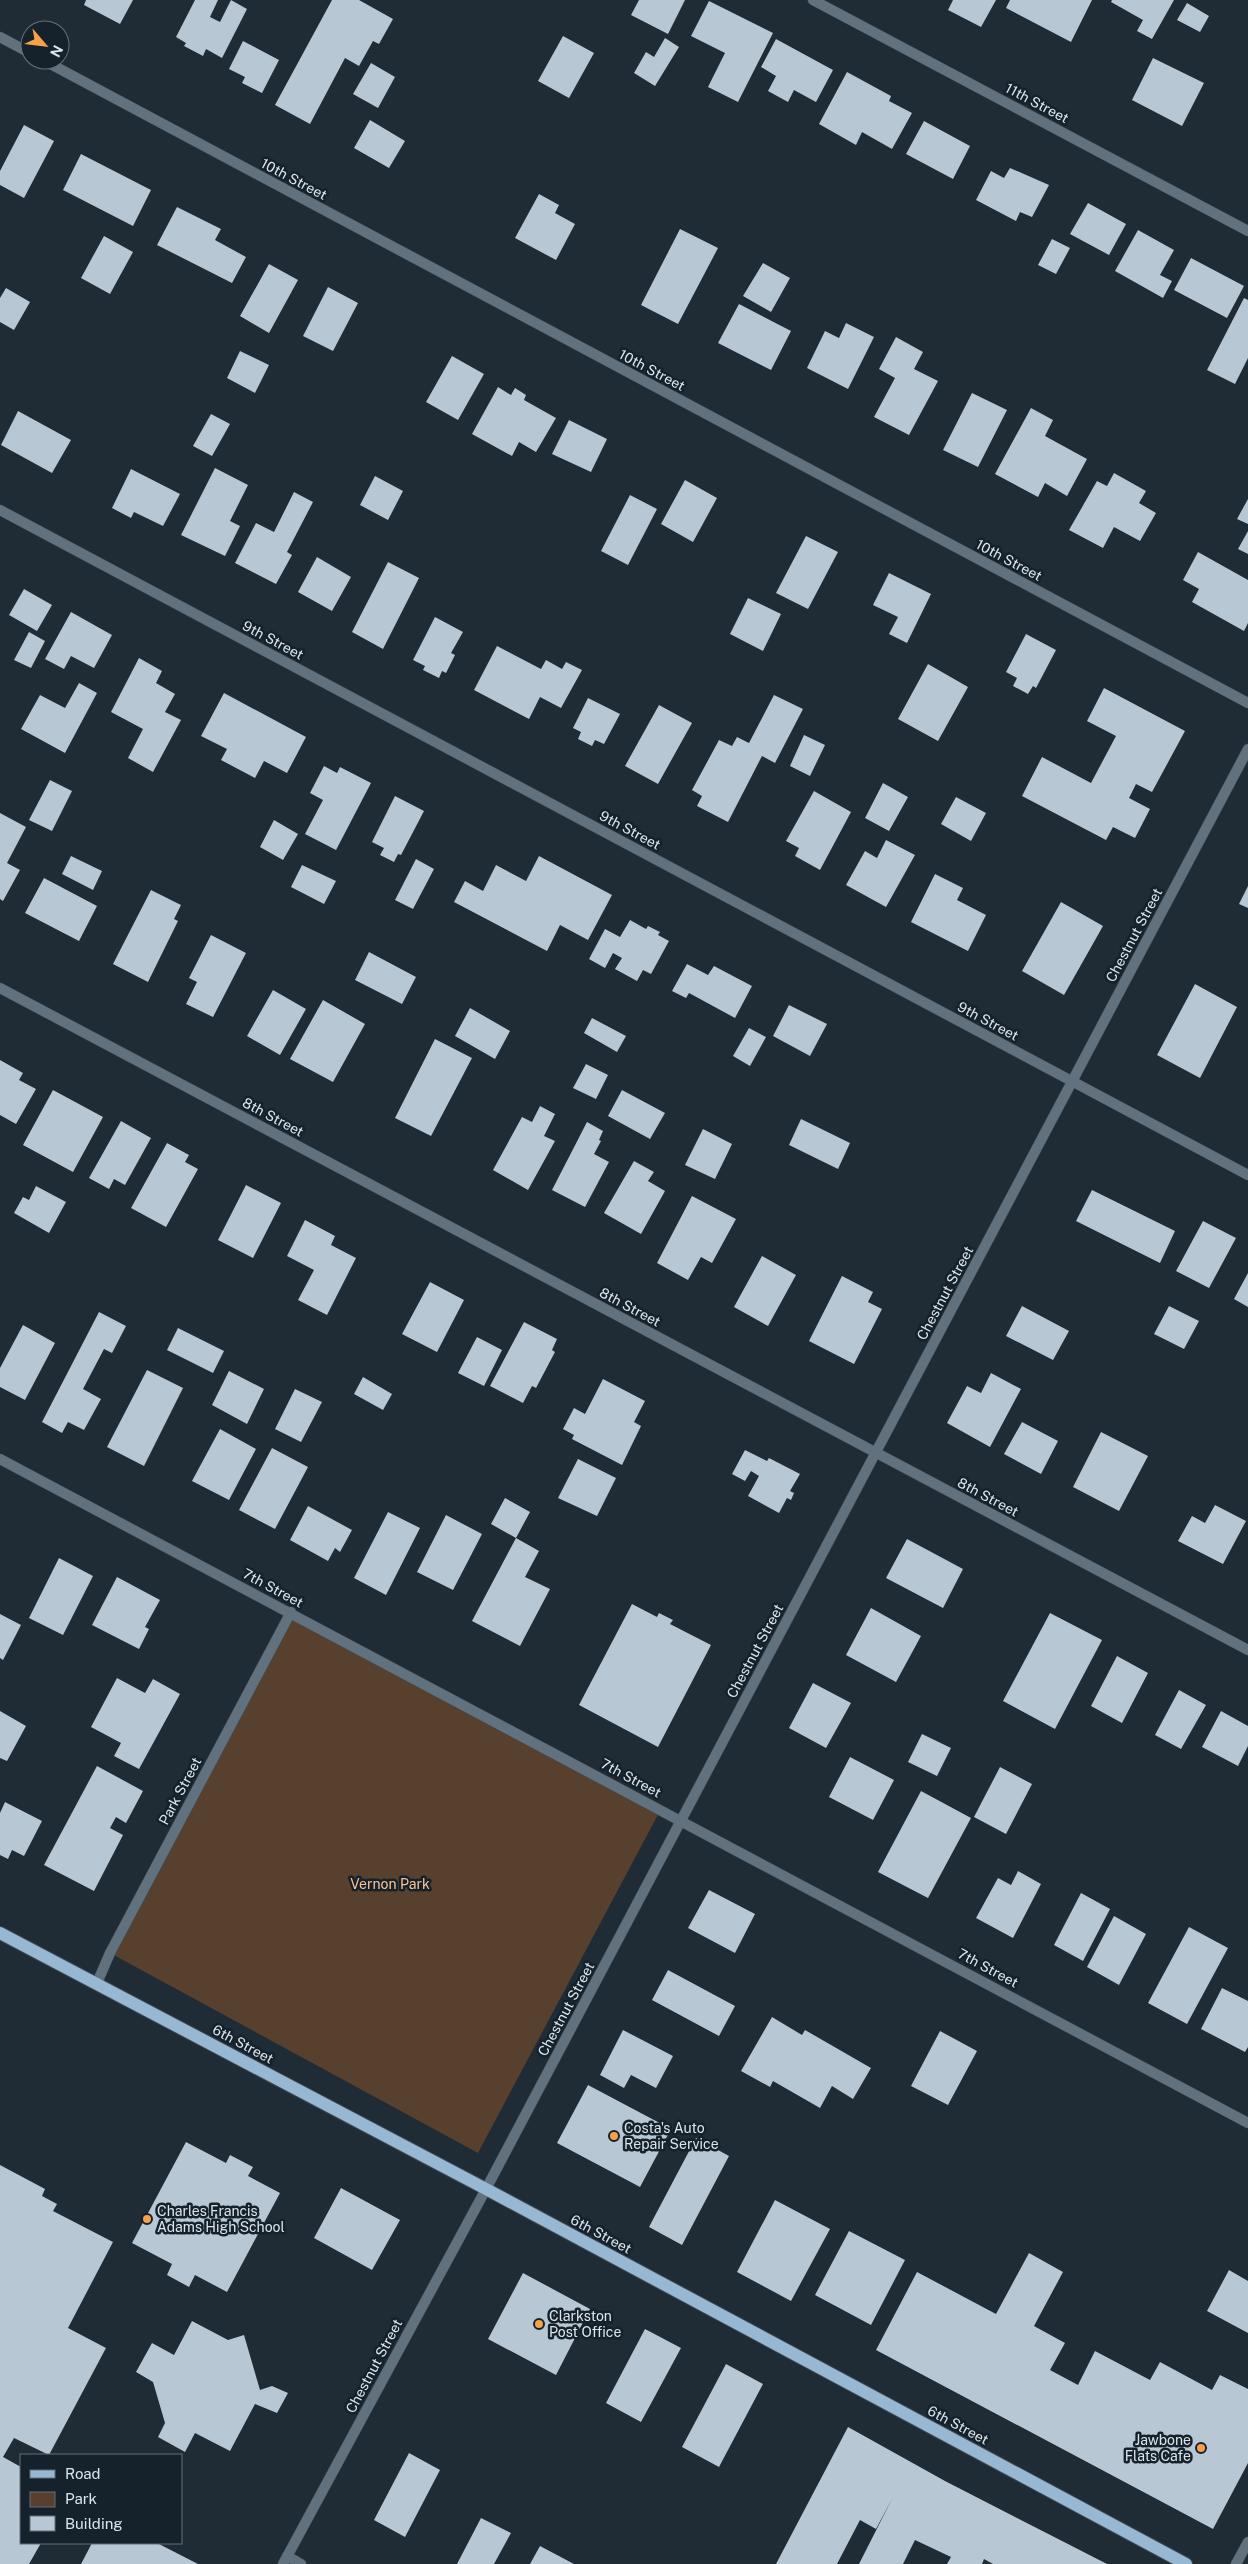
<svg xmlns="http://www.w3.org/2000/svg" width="1248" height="2564" font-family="'Public Sans',sans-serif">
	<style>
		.green { fill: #57412e }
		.building { fill: #b8c7d4 }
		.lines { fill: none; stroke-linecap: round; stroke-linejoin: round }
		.minor-casing { stroke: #3d4952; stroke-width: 11 }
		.tertiary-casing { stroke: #3d4952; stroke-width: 11 }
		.primary-casing { stroke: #3d4952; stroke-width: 14 }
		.minor { stroke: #61717e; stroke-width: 10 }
		.tertiary { stroke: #61717e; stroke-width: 10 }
		.primary { stroke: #97b8d3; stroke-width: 12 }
		.poi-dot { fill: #f7a149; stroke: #15212b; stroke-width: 2 }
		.labels { text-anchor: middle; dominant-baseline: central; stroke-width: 5; stroke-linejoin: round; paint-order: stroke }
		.street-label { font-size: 14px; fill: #dde5ec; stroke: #15212b }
		.park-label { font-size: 14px; fill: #fcc390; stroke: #15212b }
		.poi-label { font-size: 14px; fill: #dde5ec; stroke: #15212b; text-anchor: start }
	</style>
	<rect width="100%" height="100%" fill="#1f2b35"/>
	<!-- green -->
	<path class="green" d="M291,1612L661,1809L478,2153L110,1953Z"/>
	<!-- building -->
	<path class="building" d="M86,0H133L120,24L84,5Z
		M195,0H218L210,17L220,22L231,0L247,9L222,58L206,49L203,56L184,46L186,43L176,37Z
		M332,0H359L393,19L379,44L373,41L359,66L345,58L310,124L275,105Z
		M639,0H685L668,34L631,15Z
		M953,0H996L981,27L948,10Z
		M1010,0H1092L1071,42L1006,8Z
		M1112,0H1174L1152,39L1137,31L1143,20L1111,2Z
		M709,1L773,33L738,102L708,87L725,53L691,36Z
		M1187,3L1209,16L1200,32L1177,20Z
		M563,36L594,53L569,98L538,81Z
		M665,38L679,47L655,86L634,73L646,52L654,57Z
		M776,39L833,70L816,102L794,90L788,102L768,91L776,76L761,67Z
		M243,41L279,60L262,93L242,83L245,77L229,69Z
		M1153,58L1204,83L1182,126L1132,100Z
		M371,63L395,77L378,108L353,94Z
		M847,72L891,96L889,101L912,113L892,149L862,132L856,145L819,124Z
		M370,120L405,141L389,168L354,148Z
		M924,121L970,146L953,179L906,154Z
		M24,125L54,141L24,198L0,185V171Z
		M81,154L151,190L133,226L63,190Z
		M1010,168L1049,185L1032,217L1020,212L1016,221L976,200L991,171L1004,178Z
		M539,194L559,205L555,213L575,224L556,260L515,238Z
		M1088,203L1126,224L1109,255L1070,234Z
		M177,207L221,229L215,240L246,257L232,283L157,245Z
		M680,229L718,248L678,324L641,305Z
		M1138,230L1174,250L1160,275L1172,281L1163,298L1115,271Z
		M104,236L133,252L110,294L81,278Z
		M1052,239L1070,248L1056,274L1038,265Z
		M1191,258L1244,286L1227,318L1174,290Z
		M763,263L790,278L771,312L743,296Z
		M269,264L298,280L269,333L240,316Z
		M328,287L358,303L333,351L303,336Z
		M6,288L30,302L14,330L0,322V298Z
		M1244,298L1248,300V358L1235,384L1207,370Z
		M739,304L791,331L771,370L718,343Z
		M846,323L874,337L848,389L807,368L825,331L839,338Z
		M896,337L923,352L914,369L938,381L909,435L874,417L895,378L879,369Z
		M240,351L269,365L255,393L227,378Z
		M452,356L484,374L458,420L426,402Z
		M498,387L511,395L515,388L526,395L524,400L556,418L536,452L519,442L512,456L472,434Z
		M972,393L1007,410L978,467L943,450Z
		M1031,408L1053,420L1045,436L1087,459L1067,496L1045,483L1038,497L995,474Z
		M18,411L71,440L52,473L1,445Z
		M211,414L230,424L212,456L193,446Z
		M569,420L607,439L591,472L552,454Z
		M215,468L248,485L230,521L240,526L225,556L181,535Z
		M131,469L180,494L163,526L134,512L131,518L112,508Z
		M1114,473L1146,491L1139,503L1156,513L1140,541L1114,527L1103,548L1069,530L1097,481L1107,486Z
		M375,476L403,491L388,520L360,505Z
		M685,480L717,498L693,542L661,524Z
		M294,492L313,502L287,552L292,555L276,584L235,563L256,523L274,532Z
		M630,495L657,509L628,565L601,551Z
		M1248,499V524L1237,519Z
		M1248,531V554L1238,549Z
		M806,536L838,552L808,609L776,593Z
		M1198,552L1248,580V623L1244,631L1192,602L1199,589L1183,580Z
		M317,557L351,577L332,611L298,592Z
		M388,562L419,578L383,649L352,632Z
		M889,573L931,594L907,643L889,634L898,617L873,605Z
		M24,589L52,605L37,631L9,615Z
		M748,598L781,614L763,651L730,634Z
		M71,612L112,635L94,668L71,656L64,669L45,659Z
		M435,617L463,632L451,653L455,655L446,673L442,671L439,678L423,670L425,666L413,660Z
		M29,632L45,641L31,668L14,660Z
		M1026,634L1056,650L1036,688L1033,686L1028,694L1013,686L1017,678L1006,672Z
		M497,646L541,669L546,660L562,669L566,662L582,670L561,708L540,697L529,719L474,690Z
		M139,658L162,671L156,683L175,694L165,712L181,720L153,772L128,758L143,729L111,712Z
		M928,664L968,687L938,741L898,719Z
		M79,683L97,693L65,753L21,729L40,695L65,708Z
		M1104,688L1185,731L1152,792L1136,784L1129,798L1150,809L1135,838L1113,827L1106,840L1022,796L1042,757L1091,783L1116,736L1087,721Z
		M224,693L306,737L287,773L264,761L255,778L221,760L227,749L201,736Z
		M774,695L803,709L775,763L762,756L728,822L697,806L702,796L692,790L719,740L732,746L737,737L749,743Z
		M588,698L620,714L604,744L595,740L592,746L578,739L581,732L573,728Z
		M659,705L692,723L658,784L625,766Z
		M804,735L825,745L810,776L790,766Z
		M324,766L337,773L340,767L371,783L336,850L305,834L323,800L310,793Z
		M50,780L72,791L52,831L29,820Z
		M883,783L908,797L889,831L865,818Z
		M814,791L851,812L820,870L795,856L799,848L786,841Z
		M395,796L424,811L401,855L398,854L394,862L380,855L384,848L372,842Z
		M956,797L986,813L971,841L941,824Z
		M0,813L26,827L7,863L20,870L3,901L0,899Z
		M274,820L298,834L283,860L260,847Z
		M886,840L915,855L886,907L846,885L865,851L877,858Z
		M71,856L102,871L93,890L62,874Z
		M539,856L612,895L588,940L560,925L547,951L454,902L465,881L483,891L496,865L526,881Z
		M416,859L434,869L413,909L395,900Z
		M302,865L336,881L324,904L291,887Z
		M935,874L963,888L957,900L986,915L968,951L911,922Z
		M44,878L97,906L79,941L25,913Z
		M1248,886V908L1239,904Z
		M151,890L181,905L174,919L178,921L148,982L113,964Z
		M1061,902L1103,926L1064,995L1022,971Z
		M630,920L646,929L648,926L660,932L658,935L669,941L651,974L643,970L637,981L615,969L622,958L613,953L605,968L589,959L605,929L620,937Z
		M211,935L246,953L213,1017L186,1004L197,982L189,978Z
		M369,952L416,977L402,1004L355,980Z
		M687,964L708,975L714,966L752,986L735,1018L689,993L686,998L672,991Z
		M1195,984L1237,1007L1200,1078L1157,1055Z
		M273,990L306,1009L280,1055L247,1036Z
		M323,1000L365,1024L333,1082L290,1059Z
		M789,1005L827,1024L810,1056L773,1036Z
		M470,1008L510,1031L495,1059L455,1036Z
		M592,1018L626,1036L617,1052L584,1033Z
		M749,1028L766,1037L750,1066L733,1056Z
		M435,1039L472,1058L431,1136L395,1118Z
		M0,1060L23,1073L19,1080L36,1089L16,1124L0,1115Z
		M586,1064L608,1075L596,1099L573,1088Z
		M53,1090L103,1117L73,1172L23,1145Z
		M622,1090L665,1113L650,1139L608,1116Z
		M540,1106L555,1114L544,1136L555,1141L528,1190L493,1170L522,1117L532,1122Z
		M801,1119L850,1143L838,1169L789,1145Z
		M121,1121L151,1138L125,1185L114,1179L109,1189L89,1178Z
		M587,1122L603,1131L599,1140L601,1141L594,1154L609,1162L585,1207L552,1190Z
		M703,1129L732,1144L715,1179L685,1165Z
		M167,1143L189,1155L185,1162L198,1169L166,1227L131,1208Z
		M634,1161L654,1172L648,1181L665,1191L641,1234L604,1213Z
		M246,1185L281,1203L253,1258L218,1240Z
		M36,1186L66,1202L49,1233L14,1213L23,1197L29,1200Z
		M1092,1190L1175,1231L1160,1263L1076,1221Z
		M692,1196L736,1219L712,1263L701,1257L688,1280L657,1263Z
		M305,1220L335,1236L331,1245L356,1258L327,1315L298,1300L314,1270L287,1256Z
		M1203,1221L1236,1238L1209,1288L1176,1271Z
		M762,1256L796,1275L768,1326L734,1307Z
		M1248,1273V1307L1234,1299Z
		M842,1276L873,1292L868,1302L882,1309L854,1364L809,1341Z
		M430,1282L464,1300L437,1352L402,1334Z
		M1022,1306L1069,1331L1053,1360L1006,1336Z
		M1169,1306L1199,1321L1184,1349L1154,1334Z
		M99,1312L126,1326L112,1353L104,1349L83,1389L101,1399L84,1430L68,1422L62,1433L42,1422Z
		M524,1322L557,1339L552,1350L555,1352L536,1388L532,1386L523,1403L490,1386Z
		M23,1325L55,1343L25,1400L0,1387V1368Z
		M178,1328L224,1351L213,1373L167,1350Z
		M477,1337L502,1350L484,1386L458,1373Z
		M147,1370L183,1388L144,1466L107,1447Z
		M229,1371L264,1389L247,1424L212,1405Z
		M991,1373L1021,1389L990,1447L947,1423L967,1386L981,1393Z
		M363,1377L392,1394L383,1410L354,1394Z
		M603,1379L645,1401L634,1422L641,1426L622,1465L572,1439L574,1435L563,1429L574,1408L585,1414Z
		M295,1389L322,1402L301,1442L275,1429Z
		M1022,1422L1058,1441L1041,1474L1004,1454Z
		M220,1429L256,1449L229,1500L192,1481Z
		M1101,1432L1148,1456L1119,1511L1073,1487Z
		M272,1448L308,1467L275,1529L239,1510Z
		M745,1450L767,1461L769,1458L800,1474L790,1491L794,1493L791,1500L787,1498L779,1513L748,1496L759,1476L751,1471L745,1481L732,1474Z
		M578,1459L616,1478L597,1516L558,1498Z
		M505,1498L530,1512L516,1538L491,1524Z
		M1215,1505L1246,1521L1223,1564L1178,1541L1192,1516L1205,1523Z
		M308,1506L352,1530L340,1552L335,1548L328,1561L290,1540Z
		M388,1512L420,1528L386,1595L354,1578Z
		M446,1515L482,1534L453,1590L417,1572Z
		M516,1538L539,1551L525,1577L550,1589L520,1646L472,1621Z
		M907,1539L963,1569L943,1608L886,1578Z
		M59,1558L93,1576L63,1635L29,1618Z
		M117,1577L160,1600L145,1627L149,1629L139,1649L92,1625Z
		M632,1604L657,1617L659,1613L673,1620L670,1624L711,1645L658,1747L579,1705Z
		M871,1608L921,1636L896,1682L846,1655Z
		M1050,1613L1102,1640L1055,1729L1003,1701Z
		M0,1614L21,1625L3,1660L0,1658Z
		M1117,1656L1148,1673L1122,1723L1091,1706Z
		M117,1678L145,1693L153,1679L180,1694L139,1769L114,1756L121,1743L91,1727Z
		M813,1683L851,1703L826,1748L789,1728Z
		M1179,1690L1206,1705L1181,1749L1155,1735Z
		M0,1711L26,1726L7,1761L0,1758Z
		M1221,1711L1248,1726V1746L1238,1766L1202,1747Z
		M922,1734L951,1748L937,1776L908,1762Z
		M850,1757L894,1780L873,1820L829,1797Z
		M97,1766L143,1791L126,1823L116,1817L110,1828L123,1835L94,1891L44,1865Z
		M1000,1767L1032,1784L1006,1834L974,1817Z
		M921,1791L971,1818L928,1898L878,1872Z
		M5,1802L42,1821L24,1856L12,1850L8,1859L0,1855V1813Z
		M1018,1871L1041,1884L1013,1938L976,1918L998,1878L1011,1885Z
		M709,1890L755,1914L735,1953L688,1928Z
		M1081,1893L1110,1909L1083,1961L1054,1945Z
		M1114,1916L1146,1934L1119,1985L1087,1967Z
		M1189,1927L1228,1948L1187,2024L1148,2003Z
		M668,1970L735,2006L719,2036L652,2000Z
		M1222,1988L1248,2001V2047L1245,2052L1201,2029Z
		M772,2017L802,2035L805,2030L871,2068L853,2099L832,2086L820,2108L773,2081L770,2087L741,2071Z
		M623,2030L673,2056L656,2088L631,2075L624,2088L600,2075Z
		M940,2031L977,2051L948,2105L911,2086Z
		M588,2085L671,2129L640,2187L557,2143Z
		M696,2138L729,2156L682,2245L649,2227Z
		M186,2142L226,2163L230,2155L253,2167L248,2176L280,2193L227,2292L195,2275L189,2287L167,2275L172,2264L132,2243Z
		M0,2165L45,2189L42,2196L57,2204L53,2211L113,2242L68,2328L106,2348L49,2455L14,2438L3,2457L21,2467V2543H41L29,2564H0Z
		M341,2188L400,2220L372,2270L314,2238Z
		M775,2200L830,2229L791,2301L737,2272Z
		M849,2231L905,2260L871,2325L815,2295Z
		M1029,2253L1063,2272L1034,2326L1065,2343L1050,2370L1078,2385L1095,2351L1150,2380L1160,2362L1212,2390L1220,2375L1248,2389V2463L1213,2529L876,2350L917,2272L996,2314Z
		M1229,2270L1248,2281V2333L1207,2311Z
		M523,2273L590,2309L556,2375L488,2339Z
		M192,2321L228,2340L244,2335L260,2390L272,2386L288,2393L277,2413L255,2404L230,2451L195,2433L185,2452L158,2437L165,2423L153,2382L136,2372L152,2343L174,2355Z
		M645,2329L681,2348L641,2422L606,2403Z
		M726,2364L763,2384L719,2467L682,2447Z
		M848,2427L945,2481L1107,2564H993L984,2559L982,2564H947L951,2557L915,2540L903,2564H859L893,2497L876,2529L860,2520L837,2564H776Z
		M409,2453L440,2470L405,2537L374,2520Z
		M481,2518L511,2533L494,2564H457Z
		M92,2543H157L198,2564H81Z
		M540,2546L574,2564H530Z"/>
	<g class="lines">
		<defs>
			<path id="minor" d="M813,0L1248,231
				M0,37L30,53
				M43,60L1248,703
				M0,510L1248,1175
				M0,988L1248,1650
				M0,1459L1248,2123
				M97,1983L110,1953L291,1612
				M1236,2564L1248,2542"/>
			<path id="tertiary" d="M287,2556L301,2564
				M283,2564L486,2189L1248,749"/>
			<path id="primary" d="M0,1933L486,2189L1186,2564"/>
		</defs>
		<!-- minor casing -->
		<use href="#minor" class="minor-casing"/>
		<!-- tertiary casing -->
		<use href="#tertiary" class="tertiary-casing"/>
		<!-- primary casing -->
		<use href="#primary" class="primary-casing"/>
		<!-- minor -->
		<use href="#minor" class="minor"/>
		<!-- tertiary -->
		<use href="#tertiary" class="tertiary"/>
		<!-- primary -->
		<use href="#primary" class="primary"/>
	</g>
	<!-- markers -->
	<g class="poi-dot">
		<circle cx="614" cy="2136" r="5"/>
		<circle cx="147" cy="2219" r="5"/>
		<circle cx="539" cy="2324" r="5"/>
		<circle cx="1201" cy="2448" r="5"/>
	</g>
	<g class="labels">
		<!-- street labels -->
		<g class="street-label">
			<text transform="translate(1037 103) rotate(28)">11th Street</text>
			<text transform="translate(294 179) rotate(28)">10th Street</text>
			<text transform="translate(652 370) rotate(28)">10th Street</text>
			<text transform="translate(1009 560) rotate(28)">10th Street</text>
			<text transform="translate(273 640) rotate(28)">9th Street</text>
			<text transform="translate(630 830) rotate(28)">9th Street</text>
			<text transform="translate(1134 935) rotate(-62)">Chestnut Street</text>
			<text transform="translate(988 1021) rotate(28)">9th Street</text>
			<text transform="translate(273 1117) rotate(28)">8th Street</text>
			<text transform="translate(945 1293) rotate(-62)">Chestnut Street</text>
			<text transform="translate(630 1307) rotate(28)">8th Street</text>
			<text transform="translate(988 1497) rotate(28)">8th Street</text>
			<text transform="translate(273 1588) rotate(28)">7th Street</text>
			<text transform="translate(755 1651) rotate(-62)">Chestnut Street</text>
			<text transform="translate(631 1778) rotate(28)">7th Street</text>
			<text transform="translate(180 1791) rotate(-62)">Park Street</text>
			<text transform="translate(988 1968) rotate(28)">7th Street</text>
			<text transform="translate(566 2009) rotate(-62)">Chestnut Street</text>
			<text transform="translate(243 2044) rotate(28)">6th Street</text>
			<text transform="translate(601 2234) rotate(28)">6th Street</text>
			<text transform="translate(374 2366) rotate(-62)">Chestnut Street</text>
			<text transform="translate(958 2425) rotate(28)">6th Street</text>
		</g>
		<!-- park labels -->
		<g class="park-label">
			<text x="390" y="1884">Vernon Park</text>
		</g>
		<!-- poi labels -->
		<g class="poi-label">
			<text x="624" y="2128">Costa's Auto<tspan x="624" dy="16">Repair Service</tspan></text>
			<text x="157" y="2211">Charles Francis<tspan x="157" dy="16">Adams High School</tspan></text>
			<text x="549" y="2316">Clarkston<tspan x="549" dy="16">Post Office</tspan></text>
			<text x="1191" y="2440" text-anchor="end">Jawbone<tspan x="1191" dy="16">Flats Cafe</tspan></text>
		</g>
	</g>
	<!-- legend -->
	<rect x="20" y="2454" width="162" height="90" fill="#15212b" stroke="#656f78"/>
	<rect x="30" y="2470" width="25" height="8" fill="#97b8d3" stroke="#656f78"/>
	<text x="65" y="2479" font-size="15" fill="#dde5ec">Road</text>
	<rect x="30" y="2492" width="25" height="15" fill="#57412e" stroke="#656f78"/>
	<text x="65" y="2504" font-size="15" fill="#dde5ec">Park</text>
	<rect x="30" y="2516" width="25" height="15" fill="#b8c7d4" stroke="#656f78"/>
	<text x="65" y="2529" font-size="15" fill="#dde5ec">Building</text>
	<!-- north arrow -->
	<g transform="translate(45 45) rotate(118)"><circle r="24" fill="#15212b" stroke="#656f78"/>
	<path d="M0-4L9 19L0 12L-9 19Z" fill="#f7a149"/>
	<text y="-8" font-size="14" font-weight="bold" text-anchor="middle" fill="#dde5ec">N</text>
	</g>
</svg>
